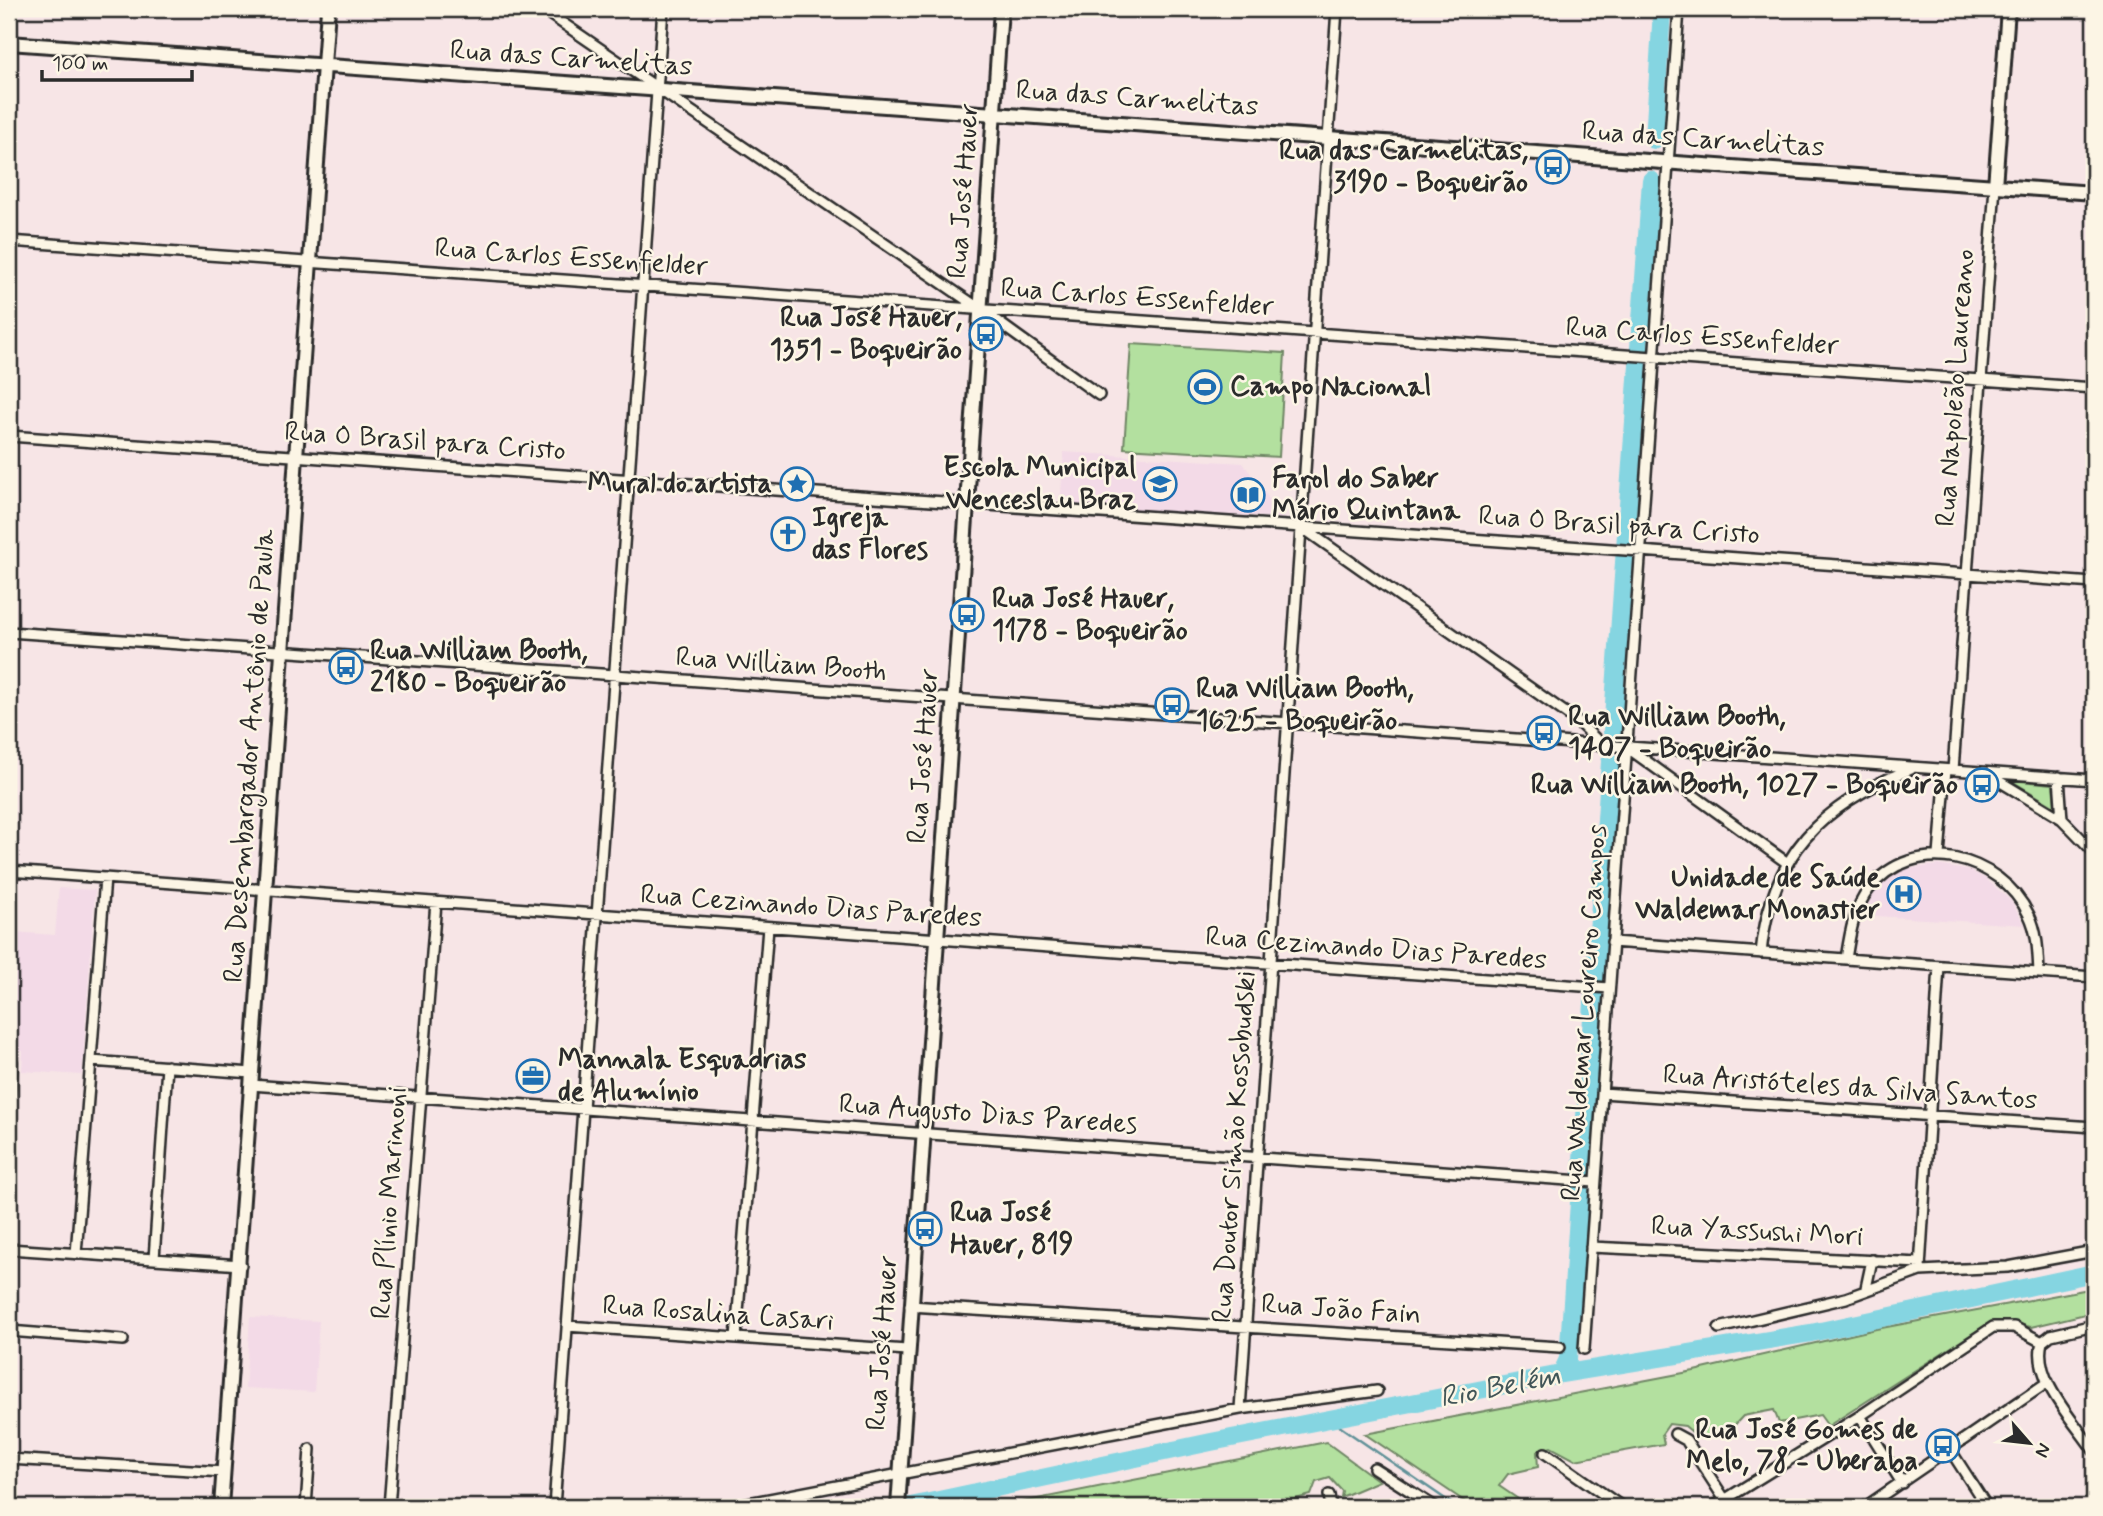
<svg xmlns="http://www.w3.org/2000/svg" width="2103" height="1516" font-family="Mynerve,sans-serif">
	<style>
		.built { fill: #f3dae7 }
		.green { fill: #b3e09f; stroke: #6f8665; stroke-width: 2 }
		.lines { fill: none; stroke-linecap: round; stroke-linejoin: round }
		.stream { stroke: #619198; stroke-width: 2.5 }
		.river { stroke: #85d5e1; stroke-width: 18 }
		.street-casing { stroke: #2b2b2b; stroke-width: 14 }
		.secondary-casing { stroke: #2b2b2b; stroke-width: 18 }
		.street { stroke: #fcf5e5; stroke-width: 9 }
		.secondary { stroke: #fcf5e5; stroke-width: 12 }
		.labels { text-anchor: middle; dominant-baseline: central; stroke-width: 5; stroke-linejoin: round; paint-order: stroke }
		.street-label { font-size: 28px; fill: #2b2b2b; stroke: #fcf5e5 }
		.poi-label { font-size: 28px; font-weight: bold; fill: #2b2b2b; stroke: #fcf5e5; text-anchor: start }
		.water-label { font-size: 30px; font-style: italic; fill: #425658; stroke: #fcf5e5 }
	</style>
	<rect width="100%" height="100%" fill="#f7e5e6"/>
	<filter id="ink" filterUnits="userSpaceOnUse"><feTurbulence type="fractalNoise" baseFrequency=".0143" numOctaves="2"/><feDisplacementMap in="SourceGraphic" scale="14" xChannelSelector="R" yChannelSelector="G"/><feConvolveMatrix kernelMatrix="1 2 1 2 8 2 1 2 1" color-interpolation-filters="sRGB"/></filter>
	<g filter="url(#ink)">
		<!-- built -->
		<path class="built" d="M1064,452L1243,463L1283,518L1060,505Z
			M1938,865L1971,871L1986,879L2011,901L2025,925L1859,915L1867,900L1890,877L1905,869Z
			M59,888L95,890L82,1075L22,1071L23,1051H9L12,932L55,935Z
			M250,1317L319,1321L314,1392L245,1388Z"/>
		<!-- green -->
		<path class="green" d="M1131,344L1285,353L1279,457L1124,448Z
			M2010,780L2053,784L2055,807Z
			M2094,1288V1312L2031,1327L2003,1321L1986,1325L1828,1426L1820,1415L1779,1423L1774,1410L1743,1416L1728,1432L1699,1438L1685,1426L1669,1424L1662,1434L1664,1444L1575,1460L1551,1447L1537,1452L1538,1467L1508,1474L1499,1486L1530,1507H1473L1365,1434L1694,1371L1876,1329Z
			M1326,1442L1379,1481L1341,1497L1342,1491L1330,1478L1316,1482L1311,1495L1265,1507H1243L1241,1500L1197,1507H997Z"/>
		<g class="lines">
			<!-- stream -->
			<path class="stream" d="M1329,1419L1457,1507"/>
			<!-- river -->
			<path class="river" d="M1654,140L1662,9
				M1639,349L1651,180
				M1612,732L1638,365
				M1561,1374L1568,1359L1610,762
				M906,1507L1211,1442L1561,1374L1811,1333L2094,1273"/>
			<defs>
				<path id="street" d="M542,9L980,309L1099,395
					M9,241L2094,388
					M9,436L2094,583
					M1303,528L1577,721L1602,745
					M9,632L2094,780
					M1628,748L1786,862
					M1953,770L1995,186
					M1989,775L2062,819L2094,852
					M2059,777L2062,819
					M1939,855L1946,770
					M9,871L1609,988
					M1612,942L2094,977
					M1761,953C1771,854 1821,805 1911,769
					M1846,959C1850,934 1853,910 1869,889C1914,833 2000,855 2029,915C2038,933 2038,954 2039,973
					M91,1061L252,1073
					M251,1085L1595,1182
					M1602,1093L2094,1127
					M9,1108L12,1062
					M1591,1247L1920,1263
					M9,1249L241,1265
					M76,1254L105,878
					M154,1259L167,1066
					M1920,1268L1939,966
					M1866,1288L1872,1260
					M910,1306L1560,1347
					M567,1326L907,1350
					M1719,1328L1846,1298L1920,1271L2008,1267L2094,1251
					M9,1331L123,1340
					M736,1338L768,927
					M2042,1342C2032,1379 2075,1422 2094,1451
					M2042,1342L2051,1335L2094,1325
					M1584,1349L1679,9
					M1240,1409L1337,9
					M1860,1416L1902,1483
					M1675,1434L1686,1440L1725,1500
					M1951,1451L1987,1507
					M1545,1453L1622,1507
					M9,1459L224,1472
					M1374,1468L1435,1507
					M1329,1495L1331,1507
					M306,1507L310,1449
					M389,1507L436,902
					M554,1507L663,9
					M727,1507L1240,1409L1377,1391
					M1713,1507L1860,1416L1993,1327H2014L2042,1342
					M1865,1507L2048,1382"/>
				<path id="secondary" d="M9,43L2094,193
					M1995,186L2008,9
					M221,1507L328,9
					M898,1507L1001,9"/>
			</defs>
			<!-- street casing -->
			<use href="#street" class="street-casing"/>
			<!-- secondary casing -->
			<use href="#secondary" class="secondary-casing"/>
			<!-- street -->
			<use href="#street" class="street"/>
			<!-- secondary -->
			<use href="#secondary" class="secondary"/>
		</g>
	</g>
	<!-- icons -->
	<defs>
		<symbol id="bus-ring" viewBox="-11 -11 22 22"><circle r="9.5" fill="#fcf5e5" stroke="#1f6fb2" stroke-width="1.5"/><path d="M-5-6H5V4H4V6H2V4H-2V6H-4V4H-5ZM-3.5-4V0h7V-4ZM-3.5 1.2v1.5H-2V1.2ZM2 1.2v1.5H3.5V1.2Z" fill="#1f6fb2"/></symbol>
		<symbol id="stadium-ring" viewBox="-11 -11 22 22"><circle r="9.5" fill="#fcf5e5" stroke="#1f6fb2" stroke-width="1.5"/><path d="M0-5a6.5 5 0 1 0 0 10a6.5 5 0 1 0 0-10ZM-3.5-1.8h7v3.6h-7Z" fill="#1f6fb2"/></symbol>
		<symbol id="sight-ring" viewBox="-11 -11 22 22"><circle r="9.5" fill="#fcf5e5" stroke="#1f6fb2" stroke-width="1.5"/><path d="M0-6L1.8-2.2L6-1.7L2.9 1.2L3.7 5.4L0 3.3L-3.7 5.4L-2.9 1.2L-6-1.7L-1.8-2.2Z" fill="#1f6fb2"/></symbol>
		<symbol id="school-ring" viewBox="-11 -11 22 22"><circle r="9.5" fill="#fcf5e5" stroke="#1f6fb2" stroke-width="1.5"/><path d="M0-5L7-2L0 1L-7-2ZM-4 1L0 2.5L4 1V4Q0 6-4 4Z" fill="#1f6fb2"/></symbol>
		<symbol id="library-ring" viewBox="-11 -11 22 22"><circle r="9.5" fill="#fcf5e5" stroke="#1f6fb2" stroke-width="1.5"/><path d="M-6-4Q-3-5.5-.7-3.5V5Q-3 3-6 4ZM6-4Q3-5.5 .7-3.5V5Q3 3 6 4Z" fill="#1f6fb2"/></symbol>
		<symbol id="church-ring" viewBox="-11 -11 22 22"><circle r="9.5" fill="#fcf5e5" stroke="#1f6fb2" stroke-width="1.5"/><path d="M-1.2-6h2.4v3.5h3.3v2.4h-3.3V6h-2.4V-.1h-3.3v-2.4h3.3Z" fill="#1f6fb2"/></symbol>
		<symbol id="hospital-ring" viewBox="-11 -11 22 22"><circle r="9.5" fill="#fcf5e5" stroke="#1f6fb2" stroke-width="1.5"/><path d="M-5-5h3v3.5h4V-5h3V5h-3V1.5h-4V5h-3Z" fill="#1f6fb2"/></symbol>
		<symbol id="office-ring" viewBox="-11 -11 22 22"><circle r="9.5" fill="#fcf5e5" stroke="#1f6fb2" stroke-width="1.5"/><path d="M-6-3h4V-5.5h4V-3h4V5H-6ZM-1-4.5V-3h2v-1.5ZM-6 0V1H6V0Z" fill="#1f6fb2"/></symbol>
	</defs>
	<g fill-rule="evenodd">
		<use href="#bus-ring" x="1534" y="148" width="38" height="38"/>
		<use href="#bus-ring" x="967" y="315" width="38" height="38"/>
		<use href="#stadium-ring" x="1186" y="368" width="38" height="38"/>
		<use href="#sight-ring" x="778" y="465" width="38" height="38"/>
		<use href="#school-ring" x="1141" y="465" width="38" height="38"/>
		<use href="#library-ring" x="1229" y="476" width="38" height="38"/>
		<use href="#church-ring" x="769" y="515" width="38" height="38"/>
		<use href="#bus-ring" x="948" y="596" width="38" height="38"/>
		<use href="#bus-ring" x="327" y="648" width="38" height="38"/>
		<use href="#bus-ring" x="1153" y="686" width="38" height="38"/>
		<use href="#bus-ring" x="1525" y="714" width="38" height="38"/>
		<use href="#bus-ring" x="1963" y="766" width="38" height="38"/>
		<use href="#hospital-ring" x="1885" y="875" width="38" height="38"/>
		<use href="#office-ring" x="514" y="1057" width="38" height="38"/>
		<use href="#bus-ring" x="906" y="1210" width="38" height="38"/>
		<use href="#bus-ring" x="1924" y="1427" width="38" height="38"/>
	</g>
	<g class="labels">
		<!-- street labels -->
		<g class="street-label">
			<text transform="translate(571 59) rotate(4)">Rua das Carmelitas</text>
			<text transform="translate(1137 99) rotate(4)">Rua das Carmelitas</text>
			<text transform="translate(1703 140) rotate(4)">Rua das Carmelitas</text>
			<text transform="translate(964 191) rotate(-86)">Rua José Hauer</text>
			<text transform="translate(571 258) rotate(4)">Rua Carlos Essenfelder</text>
			<text transform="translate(1137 298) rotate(4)">Rua Carlos Essenfelder</text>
			<text transform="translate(1702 337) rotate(4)">Rua Carlos Essenfelder</text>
			<text transform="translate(1956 388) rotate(-86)">Rua Napoleão Laureano</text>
			<text transform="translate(425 442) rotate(4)">Rua O Brasil para Cristo</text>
			<text transform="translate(1619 526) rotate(4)">Rua O Brasil para Cristo</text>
			<text transform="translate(781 665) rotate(4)">Rua William Booth</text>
			<text transform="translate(250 756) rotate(-86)">Rua Desembargador Antônio de Paula</text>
			<text transform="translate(924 756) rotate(-86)">Rua José Hauer</text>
			<text transform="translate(811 907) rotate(4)">Rua Cezinando Dias Paredes</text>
			<text transform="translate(1376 949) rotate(4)">Rua Cezinando Dias Paredes</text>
			<text transform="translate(1585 1013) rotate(-86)">Rua Waldemar Loureiro Campos</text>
			<text transform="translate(1850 1088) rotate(4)">Rua Aristóteles da Silva Santos</text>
			<text transform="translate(988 1115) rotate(4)">Rua Augusto Dias Paredes</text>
			<text transform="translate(1235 1147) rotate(-86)">Rua Doutor Simão Kossobudski</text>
			<text transform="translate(390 1203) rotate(-86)">Rua Plínio Marinoni</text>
			<text transform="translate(1757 1232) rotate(3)">Rua Yassushi Mori</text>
			<text transform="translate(1341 1310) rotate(4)">Rua João Fain</text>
			<text transform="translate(718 1314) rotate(4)">Rua Rosalina Casari</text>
			<text transform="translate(883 1343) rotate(-86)">Rua José Hauer</text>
		</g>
		<!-- poi labels -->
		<g class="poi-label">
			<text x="1528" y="151" text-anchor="end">Rua das Carmelitas,<tspan x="1528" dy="32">3190 - Boqueirão</tspan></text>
			<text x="962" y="318" text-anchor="end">Rua José Hauer,<tspan x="962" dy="32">1351 - Boqueirão</tspan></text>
			<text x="1230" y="387">Campo Nacional</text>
			<text x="1136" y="468" text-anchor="end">Escola Municipal<tspan x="1136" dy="32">Wenceslau Braz</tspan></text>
			<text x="1272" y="479">Farol do Saber<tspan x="1272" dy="32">Mário Quintana</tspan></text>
			<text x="772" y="484" text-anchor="end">Mural do artista</text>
			<text x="812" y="518">Igreja<tspan x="812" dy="32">das Flores</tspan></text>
			<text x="992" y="599">Rua José Hauer,<tspan x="992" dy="32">1178 - Boqueirão</tspan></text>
			<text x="370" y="651">Rua William Booth,<tspan x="370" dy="32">2180 - Boqueirão</tspan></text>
			<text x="1196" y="689">Rua William Booth,<tspan x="1196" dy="32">1625 - Boqueirão</tspan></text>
			<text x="1568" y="717">Rua William Booth,<tspan x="1568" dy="32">1407 - Boqueirão</tspan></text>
			<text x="1958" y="785" text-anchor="end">Rua William Booth, 1027 - Boqueirão</text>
			<text x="1880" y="878" text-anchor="end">Unidade de Saúde<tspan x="1880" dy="32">Waldemar Monastier</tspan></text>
			<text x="558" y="1060">Mannala Esquadrias<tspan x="558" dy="32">de Alumínio</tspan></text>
			<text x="950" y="1213">Rua José<tspan x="950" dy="32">Hauer, 819</tspan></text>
			<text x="1918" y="1430" text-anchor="end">Rua José Gomes de<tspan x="1918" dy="32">Melo, 78 - Uberaba</tspan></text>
		</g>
		<!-- water labels -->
		<g class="water-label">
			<text transform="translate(1500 1387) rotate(-11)">Rio Belém</text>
		</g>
	</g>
	<!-- margin -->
	<rect width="2103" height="1516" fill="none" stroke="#fcf5e5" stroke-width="35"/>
	<rect x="18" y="18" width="2068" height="1481" fill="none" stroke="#2b2b2b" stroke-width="2.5" filter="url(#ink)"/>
	<!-- north arrow -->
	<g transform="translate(2029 1443) rotate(118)" stroke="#fcf5e5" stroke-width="5" paint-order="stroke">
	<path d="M0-5L12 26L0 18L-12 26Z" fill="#2b2b2b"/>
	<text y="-10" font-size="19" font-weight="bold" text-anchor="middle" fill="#2b2b2b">N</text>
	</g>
	<!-- scale -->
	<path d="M42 70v10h150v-10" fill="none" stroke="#2b2b2b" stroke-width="3.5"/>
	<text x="52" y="70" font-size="21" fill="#2b2b2b" stroke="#fcf5e5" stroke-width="5" paint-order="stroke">100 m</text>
</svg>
